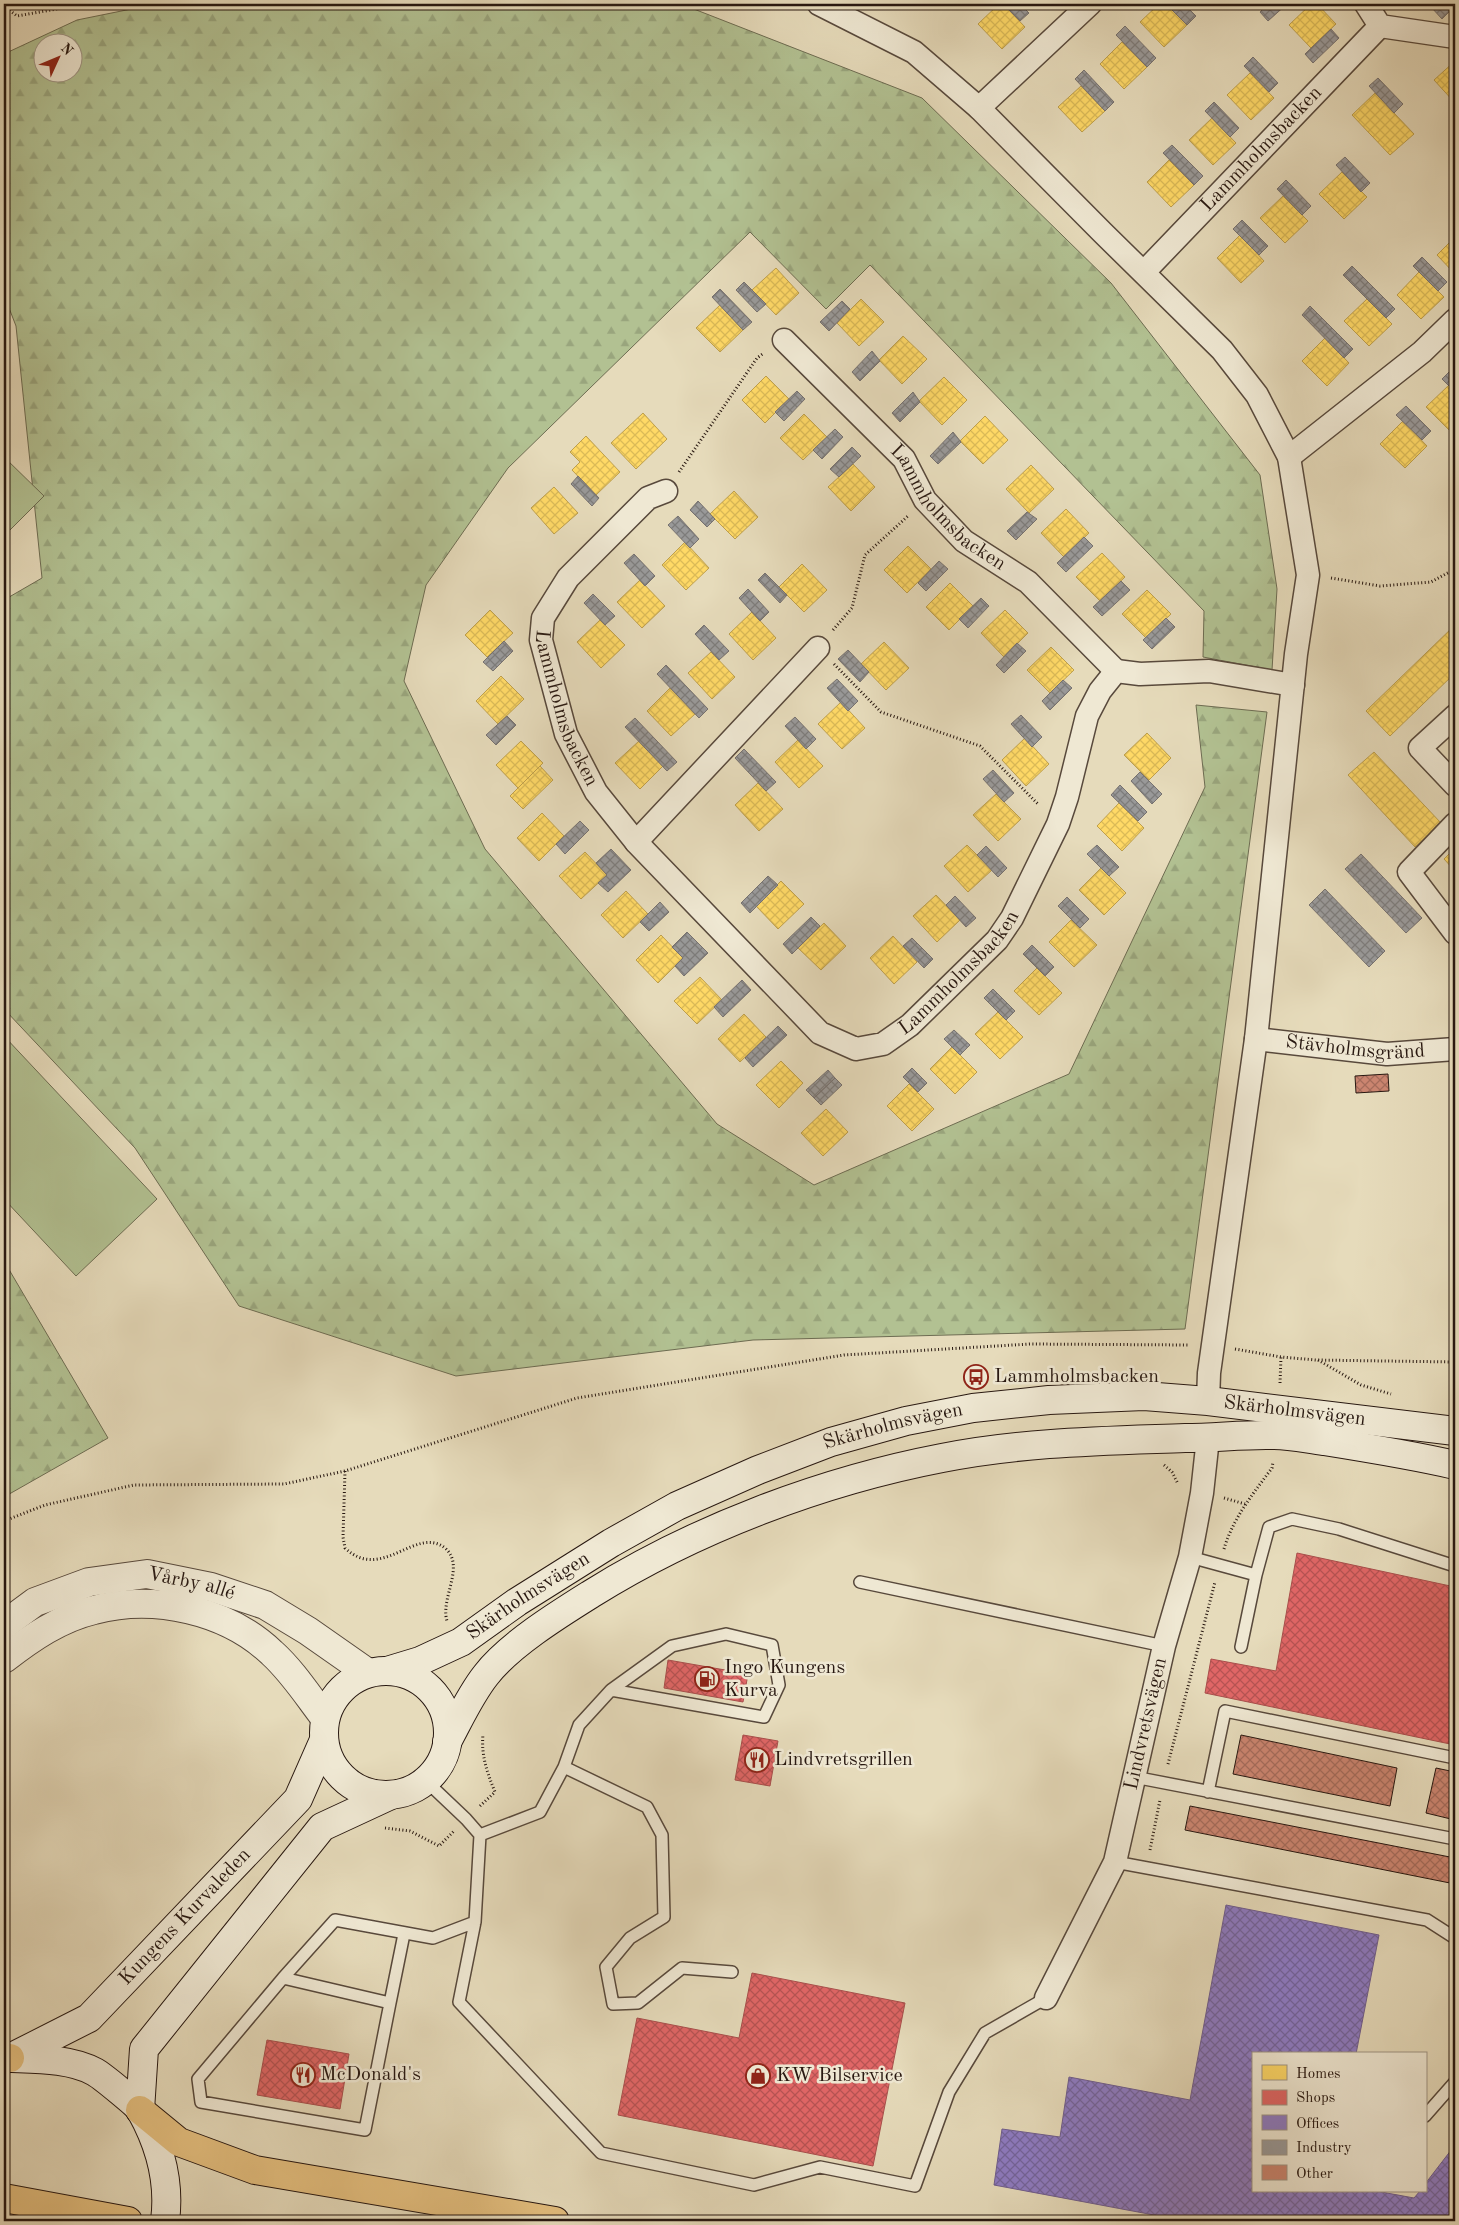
<svg xmlns="http://www.w3.org/2000/svg" width="1459" height="2225" font-family="'Old Standard TT',serif">
	<style>
		.forest { fill: url(#forest-firs); stroke: #6d6c52; fill-rule: evenodd }
		.green { fill: #b2c192; stroke: #6d6c52 }
		.homes { fill: url(#homes-cross-hatch); stroke: #be9f4c }
		.shops { fill: url(#shops-cross-hatch); stroke: #a94f4c }
		.offices { fill: url(#offices-cross-hatch); stroke: #6f5e8e }
		.industry { fill: url(#industry-cross-hatch); stroke: #777270 }
		.building { fill: url(#building-cross-hatch); stroke: #281811 }
		.lines { fill: none; stroke-linecap: round; stroke-linejoin: round }
		.service-casing { stroke: #58493c; stroke-width: 14 }
		.minor-casing { stroke: #58493c; stroke-width: 25 }
		.tertiary-casing { stroke: #58493c; stroke-width: 30 }
		.secondary-casing { stroke: #281811; stroke-width: 30 }
		.motorway-casing { stroke: #281811; stroke-width: 30 }
		.path { stroke: #281811; stroke-width: 3; stroke-dasharray: 1 2.5; stroke-linecap: butt }
		.service { stroke: #efe8d3; stroke-width: 11 }
		.minor { stroke: #efe8d3; stroke-width: 22 }
		.tertiary { stroke: #efe8d3; stroke-width: 28 }
		.secondary { stroke: #efe8d3; stroke-width: 28 }
		.motorway { stroke: #e3be7e; stroke-width: 28 }
		.labels { text-anchor: middle; dominant-baseline: central; stroke-width: 5; stroke-linejoin: round; paint-order: stroke }
		.street-label { font-size: 20px; fill: #281811; stroke: #efe8d3 }
		.poi-label { font-size: 20px; fill: #281811; stroke: #efe8d3; text-anchor: start }
	</style>
	<defs>
		<pattern id="forest-firs" width="22" height="20" patternUnits="userSpaceOnUse" patternTransform="scale(1.25)"><rect width="22" height="20" fill="#b2c192"/><path d="M5 1l3.5 6h-7zM16 11l3.5 6h-7z" fill="#99a57d"/></pattern>
		<pattern id="homes-cross-hatch" width="8" height="8" patternUnits="userSpaceOnUse" patternTransform="scale(1.25)"><rect width="8" height="8" fill="#ffd966"/><path d="M0 0l8 8M0 8l8-8" fill="none" stroke="#dbba57"/></pattern>
		<pattern id="shops-cross-hatch" width="8" height="8" patternUnits="userSpaceOnUse" patternTransform="scale(1.25)"><rect width="8" height="8" fill="#e06666"/><path d="M0 0l8 8M0 8l8-8" fill="none" stroke="#b65353"/></pattern>
		<pattern id="offices-cross-hatch" width="8" height="8" patternUnits="userSpaceOnUse" patternTransform="scale(1.25)"><rect width="8" height="8" fill="#8e7cc3"/><path d="M0 0l8 8M0 8l8-8" fill="none" stroke="#74659d"/></pattern>
		<pattern id="industry-cross-hatch" width="8" height="8" patternUnits="userSpaceOnUse" patternTransform="scale(1.25)"><rect width="8" height="8" fill="#999"/><path d="M0 0l8 8M0 8l8-8" fill="none" stroke="#7d7c7b"/></pattern>
		<pattern id="building-cross-hatch" width="8" height="8" patternUnits="userSpaceOnUse" patternTransform="scale(1.25)"><rect width="8" height="8" fill="#cb8570"/><path d="M0 0l8 8M0 8l8-8" fill="none" stroke="#a56c5b"/></pattern>
	</defs>
	<rect width="100%" height="100%" fill="#e6dbbb"/>
	<filter id="stains"><feTurbulence type="fractalNoise" baseFrequency=".004" numOctaves="4"/><feColorMatrix values="0 0 0 0 .2 0 0 0 0 .09 0 0 0 0 .02 0 0 0 .5 -.17"/></filter>
	<radialGradient id="worn" r=".72"><stop offset=".6" stop-color="#630" stop-opacity="0"/><stop offset="1" stop-color="#630" stop-opacity=".3"/></radialGradient>
	<!-- forest -->
	<path class="forest" d="M156,4H681L922,98L1111,283L1260,475L1277,589L1272,670L1203,657L1204,611L870,265L826,309L750,232L508,468L426,585L404,681L485,849L717,1124L814,1185L1069,1074L1205,787L1196,705L1267,712L1185,1329L753,1340L456,1376L239,1306L135,1148L5,1010L4,600L42,578L16,326L4,295V54L77,20ZM42,42H72V72H42Z
		M4,1261L108,1438L4,1497Z"/>
	<!-- green -->
	<path class="green" d="M4,457L44,496L4,536Z
		M4,1036L157,1199L76,1276L4,1199Z"/>
	<!-- homes -->
	<path class="homes" d="M999,4H1003L1025,27L1002,49L978,24Z
		M1159,4H1166L1187,25L1164,47L1140,22Z
		M1311,4H1317L1336,24L1311,48L1289,25Z
		M1122,42L1147,67L1124,89L1100,64Z
		M1455,61V103L1434,80Z
		M1250,73L1274,98L1251,120L1227,95Z
		M1081,86L1105,111L1082,132L1058,107Z
		M1375,93L1414,134L1390,155L1352,115Z
		M1212,118L1236,143L1213,165L1189,140Z
		M1169,160L1194,185L1171,207L1147,182Z
		M1342,172L1367,197L1344,219L1319,194Z
		M1283,196L1308,221L1285,243L1260,218Z
		M1240,235L1264,261L1241,283L1217,258Z
		M1455,237V274L1437,255Z
		M776,268L799,293L776,315L752,290Z
		M1419,272L1444,297L1421,319L1397,295Z
		M861,299L884,322L859,346L837,323Z
		M1367,299L1392,324L1369,346L1344,321Z
		M720,305L743,330L720,352L696,328Z
		M903,336L927,359L902,384L879,360Z
		M1325,338L1349,363L1327,386L1302,361Z
		M766,376L789,399L765,423L742,400Z
		M944,377L967,400L942,425L919,401Z
		M1449,385L1455,392V428L1451,432L1426,407Z
		M643,413L667,439L636,469L611,443Z
		M804,414L827,437L803,460L780,438Z
		M985,416L1008,440L983,464L960,441Z
		M1403,421L1427,446L1405,468L1380,444Z
		M586,436L620,472L596,495L572,470L580,462L570,452Z
		M853,464L875,487L851,511L828,487Z
		M1031,465L1054,489L1029,513L1006,489Z
		M554,487L578,513L554,534L531,508Z
		M734,491L758,517L735,539L710,514Z
		M1066,509L1089,533L1064,557L1041,533Z
		M685,542L709,568L686,590L662,565Z
		M908,546L931,569L907,593L884,570Z
		M1102,553L1125,577L1100,601L1076,577Z
		M802,564L827,590L804,612L779,587Z
		M640,580L665,606L642,628L617,602Z
		M950,583L973,606L949,630L926,607Z
		M1147,590L1171,614L1146,638L1122,614Z
		M490,610L513,633L487,657L465,635Z
		M1005,610L1028,633L1004,657L981,633Z
		M752,612L776,638L753,660L729,634Z
		M600,620L625,645L601,668L577,642Z
		M1455,625V673L1390,736L1366,711Z
		M884,642L909,668L886,690L861,664Z
		M1051,647L1074,670L1050,693L1027,670Z
		M711,652L735,677L712,699L688,673Z
		M501,676L524,699L498,724L476,701Z
		M670,688L695,714L671,736L647,711Z
		M841,702L865,728L842,749L818,724Z
		M1147,733L1171,758L1149,780L1124,755Z
		M1025,738L1049,764L1026,786L1002,760Z
		M798,740L823,766L799,788L775,762Z
		M521,741L543,763L518,788L496,765Z
		M639,741L663,766L640,789L615,763Z
		M1374,752L1441,823L1415,847L1348,775Z
		M540,766L553,780L523,809L510,796Z
		M758,783L783,809L759,831L735,805Z
		M996,794L1021,819L998,841L973,815Z
		M1119,803L1144,828L1122,851L1097,826Z
		M542,813L564,836L539,861L517,838Z
		M967,845L992,870L968,892L944,866Z
		M1455,848V871L1444,859Z
		M585,852L607,875L581,899L559,876Z
		M1101,868L1126,893L1104,915L1079,890Z
		M781,881L804,904L778,929L756,906Z
		M626,891L648,914L623,938L601,915Z
		M936,895L960,920L937,942L913,916Z
		M1071,920L1097,945L1074,967L1049,942Z
		M824,923L846,946L821,970L798,948Z
		M661,935L683,958L658,983L636,960Z
		M893,936L917,962L894,984L870,958Z
		M1037,968L1062,993L1039,1015L1014,991Z
		M700,977L722,1000L697,1024L674,1001Z
		M998,1012L1023,1037L1000,1059L975,1034Z
		M744,1014L766,1037L740,1062L718,1039Z
		M952,1047L977,1072L955,1094L930,1069Z
		M781,1061L803,1083L779,1108L756,1085Z
		M909,1084L934,1109L912,1131L887,1106Z
		M826,1109L848,1132L823,1156L801,1133Z"/>
	<!-- shops -->
	<path class="shops" d="M1297,1553L1455,1587V1745L1205,1693L1211,1659L1276,1671Z
		M668,1660L748,1674L743,1702L664,1688Z
		M743,1735L778,1741L770,1786L735,1780Z
		M752,1973L905,2003L873,2166L618,2115L637,2018L739,2038Z
		M267,2040L349,2054L340,2109L257,2095Z"/>
	<!-- offices -->
	<path class="offices" d="M1226,1905L1379,1935L1356,2054H1253V2191H1376L1414,2198L1420,2191H1425V2184L1455,2145V2221H1186L994,2185L1002,2129L1060,2137L1069,2077L1190,2100Z"/>
	<!-- industry -->
	<path class="industry" d="M1003,4H1020L1029,13L1020,21Z
		M1166,4H1184L1196,16L1187,25Z
		M1268,4H1287L1268,21L1260,12Z
		M1435,4H1455V6L1442,19L1431,7Z
		M1125,26L1156,58L1147,67L1116,35Z
		M1331,29L1339,38L1313,63L1305,54Z
		M1253,57L1278,83L1269,92L1244,66Z
		M1084,70L1114,102L1105,111L1075,79Z
		M1378,78L1403,104L1394,113L1369,86Z
		M1214,102L1239,128L1230,137L1205,111Z
		M1172,145L1203,176L1194,185L1163,153Z
		M1345,157L1370,183L1361,192L1336,165Z
		M1286,180L1311,206L1302,215L1277,189Z
		M1242,220L1268,246L1259,255L1233,229Z
		M1422,257L1447,282L1438,291L1413,266Z
		M1352,266L1395,309L1386,318L1343,275Z
		M744,282L766,304L757,312L736,290Z
		M720,289L752,322L743,330L712,297Z
		M842,301L850,309L829,331L820,322Z
		M1310,306L1353,349L1344,358L1302,315Z
		M872,351L880,361L860,381L852,372Z
		M1451,370L1455,374V392L1442,379Z
		M797,391L805,399L784,421L775,412Z
		M913,392L920,402L900,422L892,413Z
		M1406,406L1431,431L1422,440L1396,415Z
		M835,429L843,437L822,459L813,450Z
		M953,432L961,442L938,464L930,456Z
		M852,447L861,456L839,477L830,469Z
		M578,476L599,498L592,506L571,484Z
		M698,501L715,519L707,527L690,510Z
		M1027,512L1037,519L1016,540L1007,531Z
		M678,516L699,539L690,548L668,525Z
		M1084,537L1093,546L1066,572L1057,563Z
		M634,554L655,576L645,586L624,563Z
		M939,561L948,569L926,591L918,583Z
		M765,573L787,595L780,603L758,580Z
		M1121,581L1130,590L1102,616L1093,607Z
		M748,589L769,612L760,621L739,598Z
		M593,594L615,616L605,625L584,603Z
		M981,598L989,606L968,628L959,619Z
		M1166,618L1175,627L1152,649L1143,640Z
		M704,625L729,651L719,660L695,634Z
		M504,641L513,651L493,671L483,662Z
		M1017,643L1026,651L1004,673L996,665Z
		M848,650L869,672L860,682L838,659Z
		M666,665L708,709L699,718L657,674Z
		M837,679L858,701L848,711L827,688Z
		M1063,680L1072,688L1050,710L1042,701Z
		M1021,715L1042,737L1032,747L1011,724Z
		M507,716L516,725L496,745L486,735Z
		M795,717L816,739L806,749L785,726Z
		M635,718L677,762L667,771L625,727Z
		M744,749L776,782L766,791L735,758Z
		M993,770L1014,793L1004,802L983,779Z
		M1140,772L1162,794L1152,804L1131,781Z
		M1120,785L1147,812L1138,821L1111,795Z
		M580,821L589,830L565,854L556,844Z
		M1097,845L1119,867L1109,876L1087,854Z
		M986,846L1007,868L998,877L977,855Z
		M611,849L631,870L608,892L598,883L607,875L596,863Z
		M1361,854L1422,918L1406,933L1345,869Z
		M768,876L778,885L750,913L741,903Z
		M1325,889L1385,951L1369,967L1309,905Z
		M955,896L976,918L966,927L946,905Z
		M1067,897L1089,919L1080,928L1058,906Z
		M660,902L669,912L649,931L640,922Z
		M811,917L820,926L792,954L783,944Z
		M687,932L708,953L684,976L675,966L683,958L672,947Z
		M912,938L933,959L924,968L903,946Z
		M1032,945L1054,967L1045,976L1023,954Z
		M742,980L751,990L723,1017L714,1007Z
		M993,989L1015,1011L1006,1020L984,998Z
		M778,1026L787,1035L753,1067L745,1058Z
		M954,1030L970,1045L960,1055L944,1039Z
		M912,1068L927,1083L918,1092L903,1077Z
		M828,1070L835,1078L814,1098L806,1090Z
		M835,1078L842,1085L821,1105L814,1098Z"/>
	<!-- building -->
	<path class="building" d="M1388,1074L1389,1091L1356,1093L1355,1076Z
		M1241,1735L1397,1768L1390,1806L1233,1774Z
		M1436,1768L1455,1772V1820L1426,1813Z
		M1190,1806L1455,1858V1884L1185,1830Z"/>
	<g class="lines">
		<defs>
			<path id="service" d="M1190,1557L1256,1575
				M860,1582L1164,1646
				M1241,1647L1256,1575L1269,1527L1292,1519L1339,1529L1455,1566
				M564,1767L647,1807L662,1835L664,1917L630,1938L606,1967L613,2004L638,2003L682,1968L732,1972
				M1134,1777L1455,1839
				M1208,1792L1225,1711L1455,1758
				M480,1835L540,1812L564,1767L579,1725L611,1690L764,1717L779,1685L772,1645L726,1634L672,1646L611,1690
				M1115,1862L1427,1920L1455,1938
				M475,1922L459,2002L601,2153L754,2185L820,2167L915,2186L949,2092L985,2033L1046,1998
				M404,1934L390,2003L283,1978L335,1920L433,1938L475,1922L480,1835L466,1819L427,1782
				M283,1978L198,2079L201,2102L365,2130L390,2003
				M1425,2116L1455,2082"/>
			<g id="minor">
				<path d="M819,4L914,52L979,108L1103,233L1222,350L1257,395L1289,457L1308,575L1296,654L1256,1039L1209,1373L1208,1401"/>
				<path d="M1366,4L1380,26L1455,37"/>
				<path d="M979,108L1090,4"/>
				<path id="s1" d="M1144,272L1380,26"/>
				<path id="s2" d="M784,340L904,459L925,500L964,541L1028,582L1116,671"/>
				<path d="M1289,457L1422,352L1455,320"/>
				<path id="s3" d="M666,491L648,498L568,578L543,618L541,640L566,734L596,792L636,842L820,1033L856,1049L883,1044L910,1025L997,940L1012,918L1058,824L1067,797L1087,716L1100,691L1116,671L1140,674L1209,671L1293,685"/>
				<path d="M1455,716L1420,748L1455,785"/>
				<path d="M1455,824L1409,872L1455,933"/>
				<path d="M636,842L818,648"/>
				<path id="s4" d="M1256,1039L1387,1054L1455,1049"/>
				<path id="s5" d="M1046,1998L1115,1862L1164,1646L1190,1557L1202,1493L1208,1438"/>
			</g>
			<g id="tertiary">
				<path id="s6" d="M4,1625L35,1602L89,1582L147,1574L211,1587L265,1605L308,1631L368,1673"/>
				<path d="M4,1659C31,1638 60,1618 94,1610C154,1594 227,1610 272,1653C293,1672 308,1696 325,1718"/>
			</g>
			<g id="secondary">
				<path id="s7" d="M387,1671L420,1661L461,1642L517,1602L611,1543L677,1506L758,1470L831,1442L906,1421L973,1408L1049,1400L1144,1396L1208,1401L1455,1431"/>
				<circle cx="386" cy="1733" r="62"/>
				<path d="M447,1742C459,1720 470,1695 486,1675C509,1645 559,1614 591,1594C695,1529 822,1481 942,1458C1022,1442 1104,1441 1185,1438C1215,1438 1245,1434 1274,1435C1291,1435 1308,1439 1324,1441C1368,1448 1412,1455 1455,1465"/>
				<path id="s8" d="M10,2058L89,2018L298,1799L324,1740"/>
				<path d="M12,2058C38,2059 72,2059 95,2072C102,2076 138,2105 141,2111C160,2145 170,2183 165,2221"/>
				<path d="M140,2110L144,2049L322,1827L391,1795"/>
			</g>
			<path id="motorway" d="M4,2059L10,2058
				M140,2110L179,2142L255,2170L555,2221
				M4,2198L128,2221"/>
		</defs>
		<!-- service casing -->
		<use href="#service" class="service-casing"/>
		<!-- minor casing -->
		<use href="#minor" class="minor-casing"/>
		<!-- tertiary casing -->
		<use href="#tertiary" class="tertiary-casing"/>
		<!-- secondary casing -->
		<use href="#secondary" class="secondary-casing"/>
		<!-- motorway casing -->
		<use href="#motorway" class="motorway-casing"/>
		<!-- path -->
		<path class="path" d="M4,6L17,16L85,4
			M679,472L757,358L764,353
			M1331,578L1380,586L1431,582L1455,569
			M833,630L852,608L865,555L908,516
			M834,664L881,712L980,746L1039,805
			M1235,1349L1281,1357L1316,1360L1455,1362
			M1318,1360L1361,1385L1391,1394
			M1280,1383L1281,1357
			M1164,1465L1172,1472L1178,1484
			M345,1471L343,1537L345,1548C382,1583 416,1525 445,1548C466,1566 440,1598 447,1621
			M1224,1498L1245,1504
			M4,1521L45,1505L134,1485L284,1484L345,1471L577,1398L844,1355L1030,1344L1189,1345
			M1224,1549C1233,1518 1253,1494 1272,1468L1273,1462
			M1168,1764L1215,1582
			M480,1806L495,1792C487,1772 481,1756 483,1734
			M385,1828L410,1831L439,1846L454,1831
			M1150,1850L1160,1800"/>
		<!-- service -->
		<use href="#service" class="service"/>
		<!-- minor -->
		<use href="#minor" class="minor"/>
		<!-- tertiary -->
		<use href="#tertiary" class="tertiary"/>
		<!-- secondary -->
		<use href="#secondary" class="secondary"/>
		<!-- motorway -->
		<use href="#motorway" class="motorway"/>
	</g>
	<!-- icons -->
	<defs>
		<symbol id="bus-ring" viewBox="-11 -11 22 22"><circle r="9.5" fill="#efe8d3" stroke="#8f2418" stroke-width="1.5"/><path d="M-5-6H5V4H4V6H2V4H-2V6H-4V4H-5ZM-3.5-4V0h7V-4ZM-3.5 1.2v1.5H-2V1.2ZM2 1.2v1.5H3.5V1.2Z" fill="#8f2418"/></symbol>
		<symbol id="fuel-ring" viewBox="-11 -11 22 22"><circle r="9.5" fill="#efe8d3" stroke="#8f2418" stroke-width="1.5"/><path d="M-5.5-6h7V0h2V4h1.3V-2.5L3-4.5l.8-.8L6-3V5H2.5V1h-1V6h-7ZM-4.2-4.7v3.2H.2V-4.7Z" fill="#8f2418"/></symbol>
		<symbol id="restaurant-ring" viewBox="-11 -11 22 22"><circle r="9.5" fill="#efe8d3" stroke="#8f2418" stroke-width="1.5"/><path d="M-5-6h1v4h1v-4h1v4h1v-4h1v5L-1.5 .5V6h-2V.5L-5-1ZM5-6V6H3V1.5H1.5Q1.5-4 5-6Z" fill="#8f2418"/></symbol>
		<symbol id="shop-ring" viewBox="-11 -11 22 22"><circle r="9.5" fill="#efe8d3" stroke="#8f2418" stroke-width="1.5"/><path d="M-5-2.5h2.3a2.7 3.5 0 0 1 5.4 0H5L5.5 6h-11ZM-1.5-2.5h3a1.5 2.3 0 0 0-3 0Z" fill="#8f2418"/></symbol>
	</defs>
	<g fill-rule="evenodd">
		<use href="#bus-ring" x="962" y="1363" width="28" height="28"/>
		<use href="#fuel-ring" x="693" y="1665" width="28" height="28"/>
		<use href="#restaurant-ring" x="743" y="1746" width="28" height="28"/>
		<use href="#restaurant-ring" x="289" y="2061" width="28" height="28"/>
		<use href="#shop-ring" x="744" y="2062" width="28" height="28"/>
	</g>
	<g class="labels">
		<!-- street labels -->
		<g class="street-label">
			<text stroke="none"><textPath href="#s1" startOffset="170">Lammholmsbacken</textPath></text>
			<text stroke="none"><textPath href="#s2" startOffset="236">Lammholmsbacken</textPath></text>
			<text stroke="none"><textPath href="#s3" startOffset="274">Lammholmsbacken</textPath></text>
			<text stroke="none"><textPath href="#s3" startOffset="865">Lammholmsbacken</textPath></text>
			<text stroke="none"><textPath href="#s4" startOffset="100">Stävholmsgränd</textPath></text>
			<text stroke="none"><textPath href="#s7" startOffset="971">Skärholmsvägen</textPath></text>
			<text stroke="none"><textPath href="#s7" startOffset="566">Skärholmsvägen</textPath></text>
			<text stroke="none"><textPath href="#s6" startOffset="200">Vårby allé</textPath></text>
			<text stroke="none"><textPath href="#s7" startOffset="161">Skärholmsvägen</textPath></text>
			<text stroke="none"><textPath href="#s5" startOffset="294">Lindvretsvägen</textPath></text>
			<text stroke="none"><textPath href="#s8" startOffset="228">Kungens Kurvaleden</textPath></text>
		</g>
		<!-- poi labels -->
		<g class="poi-label">
			<text x="994" y="1377">Lammholmsbacken</text>
			<text x="724" y="1668">Ingo Kungens<tspan x="724" dy="23">Kurva</tspan></text>
			<text x="774" y="1760">Lindvretsgrillen</text>
			<text x="320" y="2075">McDonald's</text>
			<text x="776" y="2076">KW Bilservice</text>
		</g>
	</g>
	<!-- margin -->
	<rect width="1459" height="2225" fill="none" stroke="#e6dbbb" stroke-width="20"/>
	<rect x="5" y="5" width="1449" height="2215" fill="none" stroke="#281811" stroke-width="2.5"/>
	<rect x="10" y="10" width="1439" height="2205" fill="none" stroke="#281811"/>
	<!-- legend -->
	<rect x="1252" y="2052" width="175" height="140" fill="#efe8d3" stroke="#9f9585"/>
	<rect x="1262" y="2065" width="25" height="15" fill="#ffd966" stroke="#9f9585"/>
	<text x="1296" y="2078" font-size="15" fill="#281811">Homes</text>
	<rect x="1262" y="2090" width="25" height="15" fill="#e06666" stroke="#9f9585"/>
	<text x="1296" y="2102" font-size="15" fill="#281811">Shops</text>
	<rect x="1262" y="2115" width="25" height="15" fill="#8e7cc3" stroke="#9f9585"/>
	<text x="1296" y="2128" font-size="15" fill="#281811">Offices</text>
	<rect x="1262" y="2140" width="25" height="15" fill="#999999" stroke="#9f9585"/>
	<text x="1296" y="2152" font-size="15" fill="#281811">Industry</text>
	<rect x="1262" y="2165" width="25" height="15" fill="#cb8570" stroke="#9f9585"/>
	<text x="1296" y="2178" font-size="15" fill="#281811">Other</text>
	<!-- north arrow -->
	<g transform="translate(58 58) rotate(46)"><circle r="24" fill="#efe8d3" stroke="#9f9585"/>
	<path d="M0-4L9 19L0 12L-9 19Z" fill="#8f2418"/>
	<text y="-8" font-size="14" font-weight="bold" text-anchor="middle" fill="#281811">N</text>
	</g>
	<rect width="100%" height="100%" filter="url(#stains)"/>
	<rect width="100%" height="100%" fill="url(#worn)"/>
</svg>
